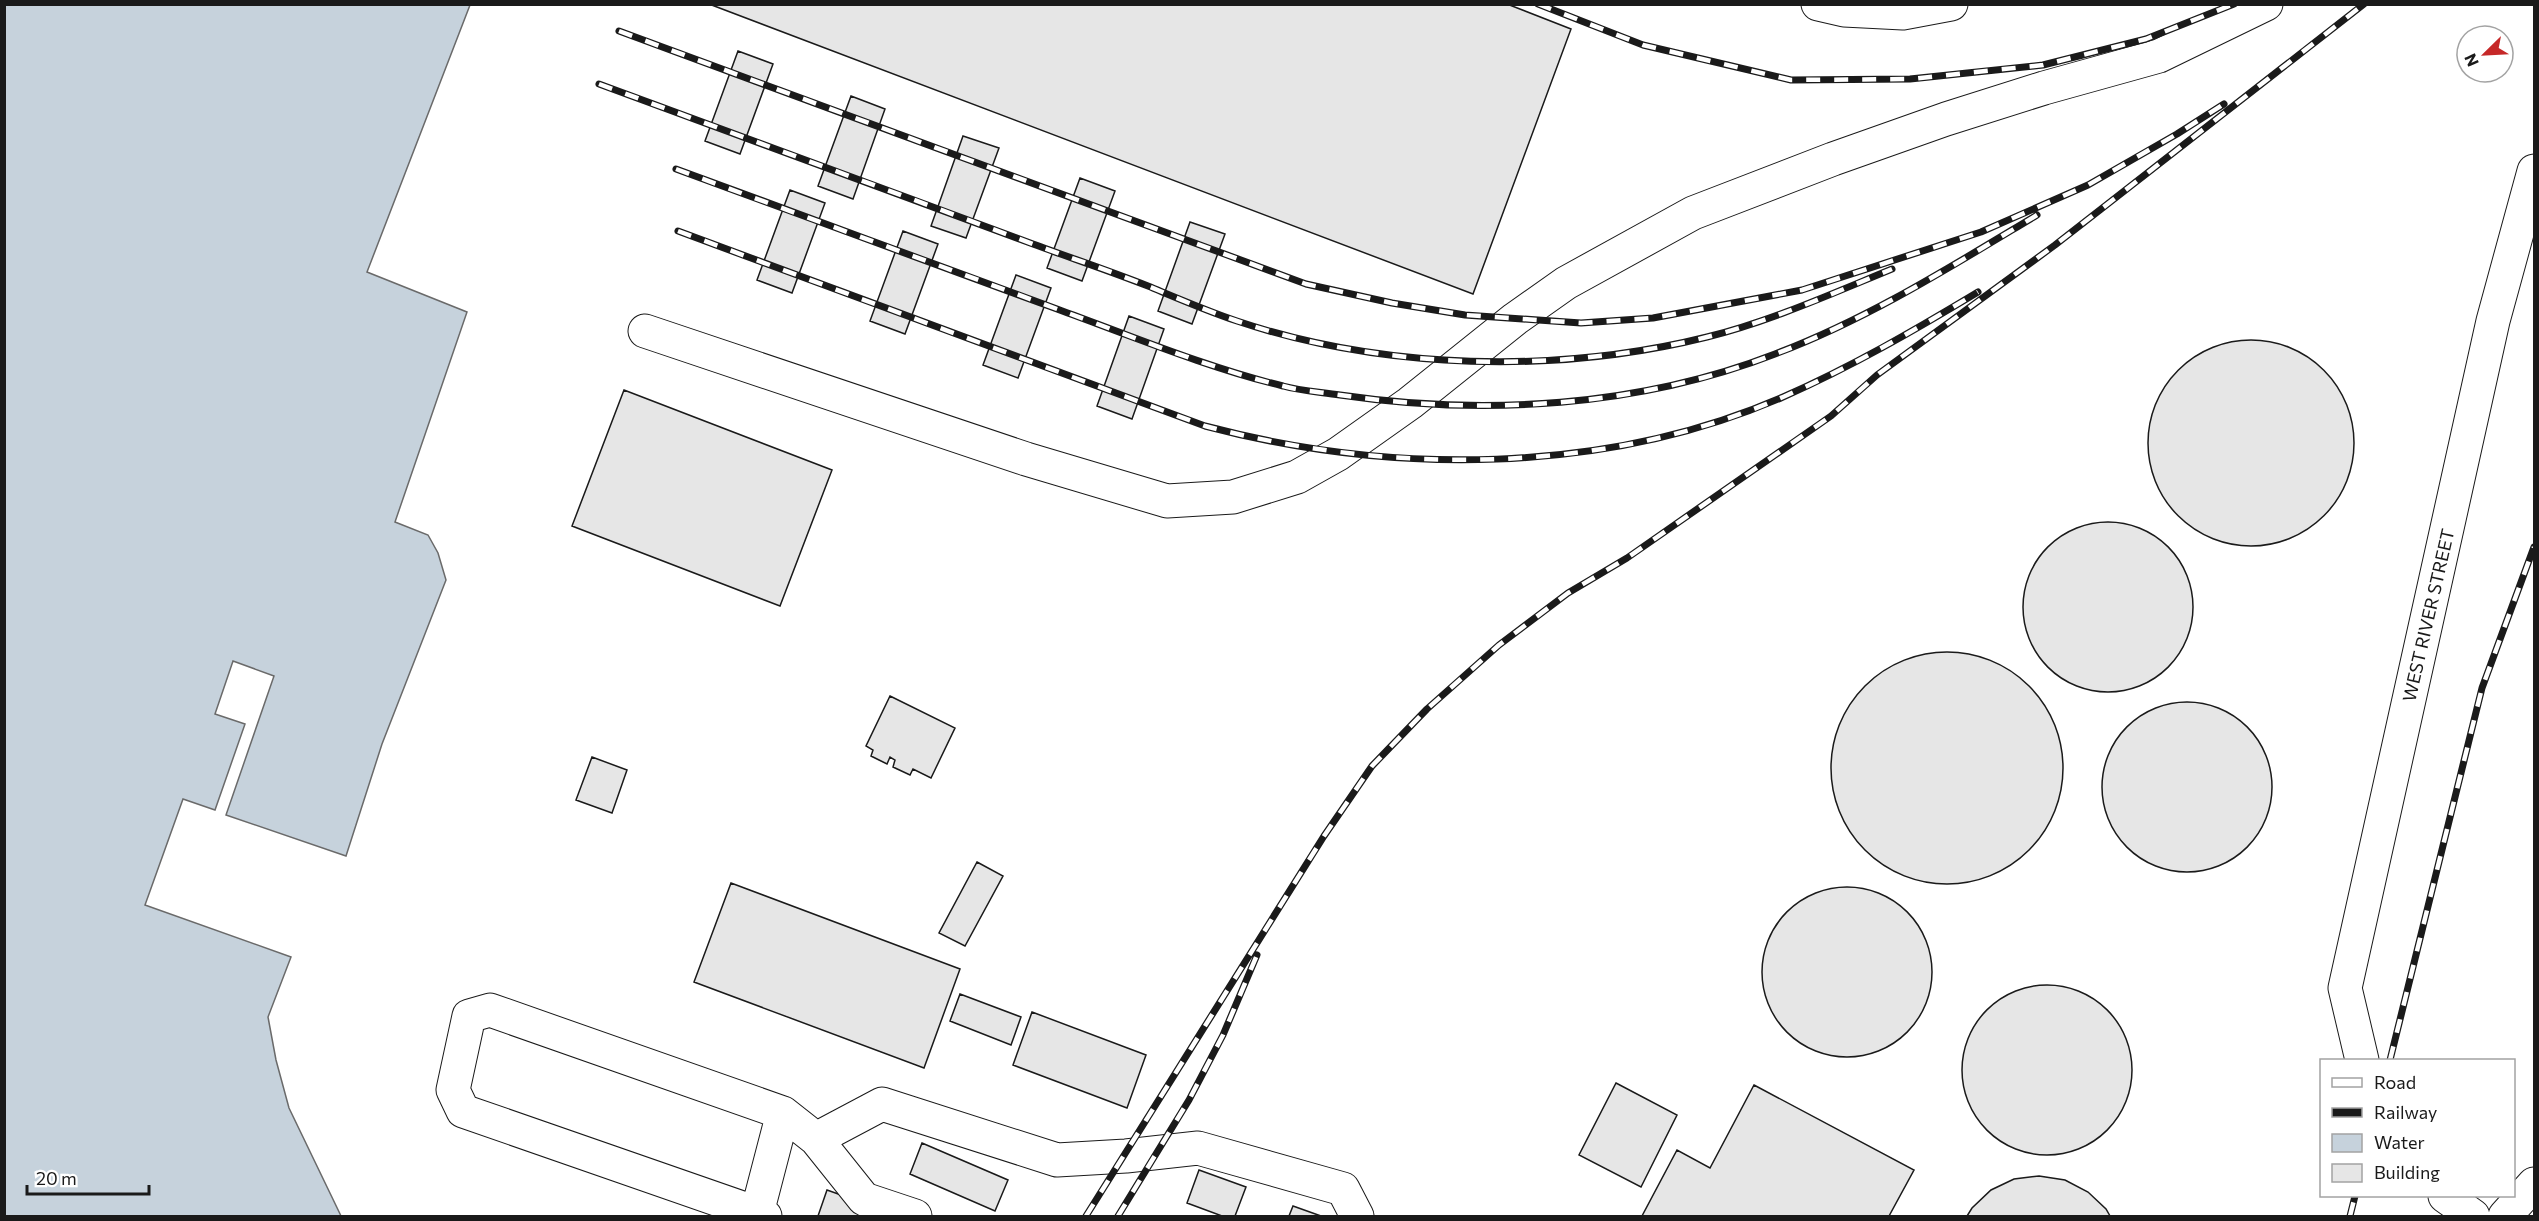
<svg xmlns="http://www.w3.org/2000/svg" width="2539" height="1221" font-family="Commissioner,sans-serif">
	<style>
		.water { fill: #c6d2dc; stroke: #6a6a6a; stroke-width: 1.5 }
		.building { fill: #e6e6e6; stroke: #1a1a1a; stroke-width: 1.5 }
		.lines { fill: none; stroke-linecap: round; stroke-linejoin: round }
		.minor-casing { stroke: #1a1a1a; stroke-width: 35 }
		.minor { stroke: #fff; stroke-width: 33 }
		.rail-casing { stroke: #1a1a1a; stroke-width: 7 }
		.rail { stroke: #fff; stroke-width: 4.5; stroke-dasharray: 14; stroke-linecap: butt }
		.labels { text-anchor: middle; dominant-baseline: central; stroke-width: 4.5; stroke-linejoin: round; paint-order: stroke }
		.street-label { font-size: 18px; fill: #1a1a1a; stroke: #fff }
	</style>
	<rect width="100%" height="100%" fill="#fff"/>
	<!-- water -->
	<path class="water" d="M5,4L470,5L367,272L467,312L395,522L428,535L438,553L446,580L382,744L346,856L226,815L274,676L233,661L215,714L245,724L215,810L183,799L145,905L291,957L268,1017L276,1060L289,1108L341,1216H5Z"/>
	<!-- building -->
	<path class="building" d="M709,4H1507L1571,29L1473,294Z
		M738,51L773,64L740,154L705,141Z
		M851,96L885,109L853,199L818,186Z
		M963,136L999,148L966,238L931,226Z
		M1080,178L1115,191L1082,281L1047,268Z
		M790,190L825,203L792,293L757,280Z
		M1190,222L1225,234L1192,324L1158,311Z
		M903,231L938,244L905,334L870,321Z
		M1016,275L1051,288L1018,378L983,365Z
		M1129,316L1164,329L1132,419L1097,406Z
		M2148 443a103 103 0 1 1 206 0a103 103 0 1 1-206 0Z
		M624,390L832,470L780,606L572,526Z
		M2023 607a85 85 0 1 1 170 0a85 85 0 1 1-170 0Z
		M1831 768a116 116 0 1 1 232 0a116 116 0 1 1-232 0Z
		M890,696L955,728L931,778L913,769L910,775L893,767L895,760L890,757L887,764L871,756L873,750L866,746Z
		M2102 787a85 85 0 1 1 170 0a85 85 0 1 1-170 0Z
		M592,757L627,770L612,813L576,800Z
		M977,862L1003,876L965,946L939,933Z
		M731,883L960,969L924,1068L694,982Z
		M1762 972a85 85 0 1 1 170 0a85 85 0 1 1-170 0Z
		M1962 1070a85 85 0 1 1 170 0a85 85 0 1 1-170 0Z
		M960,994L1021,1017L1011,1045L950,1021Z
		M1032,1012L1146,1055L1127,1108L1013,1065Z
		M1616,1083L1677,1115L1641,1187L1579,1155Z
		M1754,1085L1914,1170L1889,1216H1642L1677,1150L1710,1168Z
		M922,1143L1008,1180L995,1211L910,1174Z
		M1199,1170L1246,1187L1235,1216H1222L1187,1203Z
		M2039,1176L2065,1180L2088,1192L2106,1209L2110,1216H1967L1972,1208L1991,1190L2014,1179Z
		M827,1190L872,1206L869,1216H818Z
		M1293,1206L1321,1216H1289Z"/>
	<g class="lines">
		<defs>
			<path id="minor" d="M1818,4L1844,10L1903,13L1951,4
				M645,331L1026,459L1167,501L1233,497L1297,477L1338,454L1410,403L1515,319L1566,283L1693,213L1833,159L1946,119L2044,88L2159,56L2266,4
				M2362,1060L2345,988L2493,321L2534,171
				M2445,1196L2473,1216
				M757,1213L783,1113
				M765,1216L463,1111L453,1090L469,1016L490,1010L783,1113L816,1139
				M915,1216L864,1199L816,1139L882,1104L1057,1160L1126,1156L1198,1148L1343,1189L1357,1216
				M2505,1216L2534,1184"/>
		</defs>
		<!-- minor casing -->
		<use href="#minor" class="minor-casing"/>
		<!-- minor -->
		<use href="#minor" class="minor"/>
		<defs>
			<path id="rail" d="M1538,4L1643,45L1791,80L1910,79L2043,65L2146,39L2234,4
				M619,31L1306,284L1392,303L1465,315L1581,323L1653,318L1802,290L1981,232L2088,185L2177,134L2224,104
				M599,84C743,137 888,190 1033,244C1071,258 1110,271 1148,286C1177,298 1207,311 1237,321C1383,370 1558,374 1707,337C1771,321 1831,294 1892,269
				M676,169C803,216 930,262 1057,309C1129,335 1208,368 1283,386C1301,391 1321,392 1340,395C1484,416 1639,407 1775,354C1868,319 1952,266 2037,215
				M678,231L1205,426C1391,475 1604,475 1783,397C1851,367 1915,330 1978,292
				M2390,1060L2482,688L2534,547
				M1086,1216L1324,836L1372,766L1427,709L1499,645L1568,593L1627,558L1831,416L1877,375L2055,245L2364,4
				M1118,1216L1189,1100L1223,1035L1257,955
				M2350,1216L2355,1196"/>
		</defs>
		<!-- rail casing -->
		<use href="#rail" class="rail-casing"/>
		<!-- rail -->
		<use href="#rail" class="rail"/>
	</g>
	<g class="labels">
		<!-- street labels -->
		<g class="street-label">
			<text transform="translate(2428 615) rotate(-77)">WEST RIVER STREET</text>
		</g>
	</g>
	<!-- border -->
	<rect width="2539" height="1221" fill="none" stroke="#1a1a1a" stroke-width="12"/>
	<!-- legend -->
	<rect x="2320" y="1059" width="195" height="138" fill="#ffffff" stroke="#a3a3a3" stroke-width="1.5"/>
	<rect x="2332" y="1078" width="30" height="9" fill="#ffffff" stroke="#a3a3a3" stroke-width="1.5"/>
	<text x="2374" y="1089" font-size="18" fill="#1a1a1a">Road</text>
	<rect x="2332" y="1108" width="30" height="9" fill="#1a1a1a" stroke="#a3a3a3" stroke-width="1.5"/>
	<text x="2374" y="1119" font-size="18" fill="#1a1a1a">Railway</text>
	<rect x="2332" y="1134" width="30" height="18" fill="#c6d2dc" stroke="#a3a3a3" stroke-width="1.5"/>
	<text x="2374" y="1149" font-size="18" fill="#1a1a1a">Water</text>
	<rect x="2332" y="1164" width="30" height="18" fill="#e6e6e6" stroke="#a3a3a3" stroke-width="1.5"/>
	<text x="2374" y="1179" font-size="18" fill="#1a1a1a">Building</text>
	<!-- north arrow -->
	<g transform="translate(2485 54) rotate(246)"><circle r="28" fill="#ffffff" stroke="#a3a3a3" stroke-width="1.5"/>
	<path d="M0-4.5L10 22L0 15L-10 22Z" fill="#c62828"/>
	<text y="-9" font-size="16" font-weight="bold" text-anchor="middle" fill="#1a1a1a">N</text>
	</g>
	<!-- scale -->
	<path d="M27 1185v9h122v-9" fill="none" stroke="#1a1a1a" stroke-width="3"/>
	<text x="36" y="1185" font-size="18" fill="#1a1a1a" stroke="#ffffff" stroke-width="4.5" paint-order="stroke">20 m</text>
</svg>
